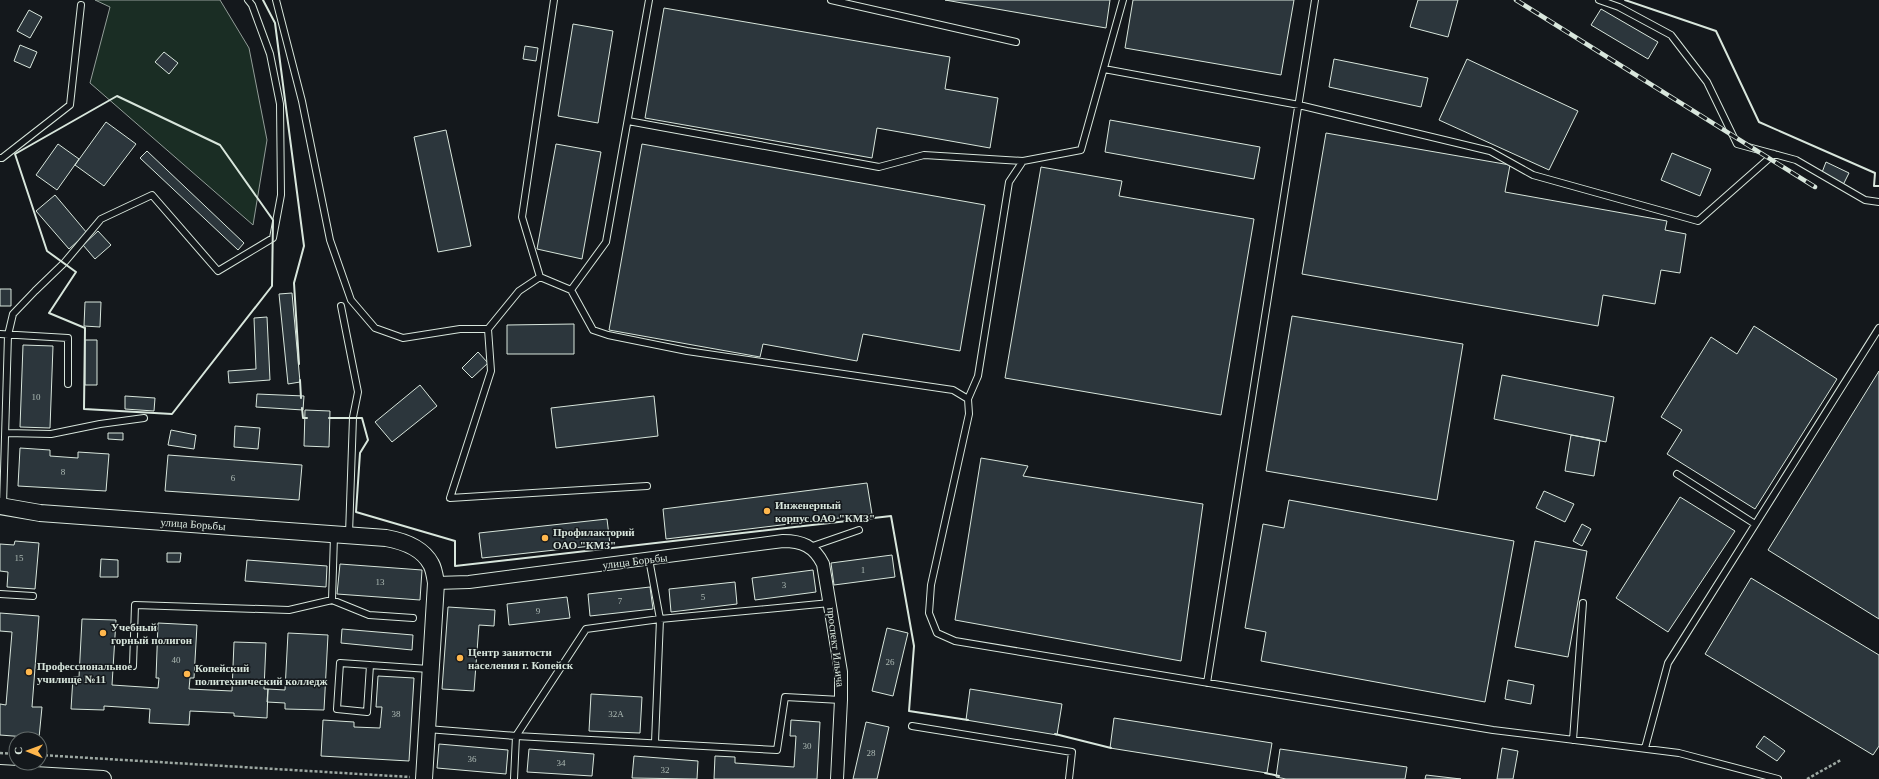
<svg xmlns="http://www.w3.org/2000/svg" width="1879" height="779" font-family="'Times New Roman',serif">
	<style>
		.green { fill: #1a2d24; stroke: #939e99 }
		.building { fill: #2c363c; stroke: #d8e6dc }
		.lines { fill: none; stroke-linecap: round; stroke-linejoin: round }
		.service-casing { stroke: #d8e6dc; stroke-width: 8 }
		.minor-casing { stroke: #d8e6dc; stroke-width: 14 }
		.tertiary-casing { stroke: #d8e6dc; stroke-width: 18 }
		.path { stroke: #9da8a2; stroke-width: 2.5; stroke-dasharray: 3 2; stroke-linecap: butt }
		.service { stroke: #14181c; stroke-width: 6 }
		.minor { stroke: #14181c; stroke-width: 12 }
		.tertiary { stroke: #14181c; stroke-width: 16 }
		.rail-casing { stroke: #d8e6dc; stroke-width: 4.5 }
		.rail { stroke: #14181c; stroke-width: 3; stroke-dasharray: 9; stroke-linecap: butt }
		.wall { stroke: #d8e6dc; stroke-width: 2 }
		.poi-dot { fill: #ffb74d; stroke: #14181c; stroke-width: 1.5 }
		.labels { text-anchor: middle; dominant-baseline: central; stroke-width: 3; stroke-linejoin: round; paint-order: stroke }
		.number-label { font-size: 9px; fill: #adbab4 }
		.poi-label { font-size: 11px; font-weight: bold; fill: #d8e6dc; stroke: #14181c; text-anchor: start }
		.street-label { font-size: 11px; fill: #d8e6dc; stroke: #14181c }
	</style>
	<rect width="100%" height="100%" fill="#14181c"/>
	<!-- green -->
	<path class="green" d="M95,0H220L249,48L267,140L253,225L90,83L110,7Z"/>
	<!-- building -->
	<path class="building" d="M945,0H1110L1106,28Z
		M1133,0H1294L1281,75L1125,48Z
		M1418,0H1458L1448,37L1410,27Z
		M664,8L950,57L945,89L998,98L990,148L877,128L872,158L645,118Z
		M1601,9L1658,42L1648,59L1591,25Z
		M29,10L42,17L30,38L17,31Z
		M573,24L613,31L598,123L558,116Z
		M20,45L37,52L30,68L14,61Z
		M525,46L538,48L536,61L523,59Z
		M164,52L178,63L169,74L155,62Z
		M1334,59L1428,78L1421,107L1329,87Z
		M1467,59L1578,111L1549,170L1439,120Z
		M1110,120L1260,147L1254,179L1105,152Z
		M106,122L136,144L104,186L75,165Z
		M446,130L471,246L438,252L414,137Z
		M1326,133L1510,165L1505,192L1667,221L1665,230L1686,234L1680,273L1661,270L1655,304L1603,295L1598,326L1302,274Z
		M58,144L79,159L57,190L36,175Z
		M556,144L601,152L582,259L537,249Z
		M642,144L985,205L960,351L863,334L857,361L763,344L760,357L609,330Z
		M147,151L244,243L238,250L140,158Z
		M1672,153L1711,169L1700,196L1661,180Z
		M1826,162L1849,173L1843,185L1821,175Z
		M1041,167L1122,181L1119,196L1254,219L1221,415L1005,378Z
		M55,195L87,233L69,249L36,211Z
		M98,231L111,245L95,259L83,245Z
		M0,289H11V306H0Z
		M292,293L300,382L288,384L279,294Z
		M85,302H101L100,327L84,326Z
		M1292,316L1463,344L1437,500L1266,471Z
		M267,317L270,380L229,383L228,371L256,369L254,318Z
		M574,324V354H507V325Z
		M1754,326L1837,379L1755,509L1667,454L1682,430L1661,417L1711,337L1737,354Z
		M85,340H97V385H85Z
		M23,345L53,346L50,428L20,427Z
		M478,352L488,363L472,378L462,368Z
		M1879,371V619L1768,550Z
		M1502,375L1614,397L1606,442L1494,419Z
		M420,385L437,406L392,442L375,422Z
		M257,394L304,396L303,410L256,407Z
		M125,396L155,398L154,411L125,409Z
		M654,396L658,436L556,448L551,408Z
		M305,410L330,411L329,447L304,446Z
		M235,426L260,428L258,449L234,447Z
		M171,430L196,435L194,449L168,445Z
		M108,433H123V440L108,439Z
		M1571,435L1600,440L1594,476L1565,471Z
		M20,448L50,450V456L78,458V452L109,454L106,491L18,486Z
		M168,455L302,465L299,500L165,491Z
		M981,458L1028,466L1023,476L1203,504L1181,661L955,620Z
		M867,483L872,514L666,539L663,509Z
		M1544,491L1574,504L1565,522L1536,508Z
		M1680,497L1735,531L1668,632L1616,598Z
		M1289,500L1514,541L1485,702L1261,661L1266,632L1245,628L1263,524L1284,528Z
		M607,519L610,544L482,558L479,533Z
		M1582,524L1591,529L1582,546L1573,541Z
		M15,541L39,543L35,589L7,587L8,572L0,571V544L14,545Z
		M1535,541L1587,551L1568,657L1515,647Z
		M167,553H181L180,562H167Z
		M892,555L895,577L834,585L831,563Z
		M101,559L118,560V577H100Z
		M247,560L327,566L326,587L245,581Z
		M340,564L422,570L420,600L337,594Z
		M813,570L816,592L755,600L752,578Z
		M1751,578L1879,655V746L1873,755L1705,654Z
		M735,582L737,604L671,612L669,589Z
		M650,587L653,609L590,616L588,594Z
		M567,597L570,618L509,625L507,604Z
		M448,607L495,610L494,626L479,625L474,691L442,689Z
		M0,613L39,616L32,707H42L39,738L0,735V704L6,705L12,632L0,631Z
		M82,619L116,620L112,685L158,688L159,678H156L158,623L197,625L194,678H190L189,689L232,691L234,642L266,643L264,689H268L267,718L234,716V713L190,711L189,725L149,723L150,709L104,706V710L71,709L73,677H79Z
		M887,628L908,633L893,696L872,691Z
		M342,629L413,635L412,650L341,643Z
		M288,633L328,635L324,710L285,709V703L267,702L268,689L285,690Z
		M378,676L414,678L409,761L321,756L323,720L354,722V727L380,728L382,707H376Z
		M1508,680L1534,685L1531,704L1505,699Z
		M970,689L1062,704L1057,735L966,720Z
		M591,694L642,697L640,733L589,731Z
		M1114,718L1272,743L1267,773L1110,748Z
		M791,720L820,722L817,779H714L715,756L735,757V763L794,767L796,736H790Z
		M866,722L889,727L877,779H853Z
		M1764,736L1785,751L1777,761L1756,747Z
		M439,744L508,750L506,774L437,768Z
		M1502,748L1518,751L1513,779H1497Z
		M529,749L594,754L592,776L527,772Z
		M1280,749L1407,767L1405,779H1286L1276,777Z
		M634,756L698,761L697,779L632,778Z
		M1426,775L1461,779H1425Z"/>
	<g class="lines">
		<defs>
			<path id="service" d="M276,0L302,101L330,240L351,300L375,328L403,338L460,329H488L519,291L540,277
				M831,0L1016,42
				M1599,0L1619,7L1671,35L1707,82L1737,144L1796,160L1865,200L1879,202
				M1104,69L1299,105L1490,151L1533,175L1698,221L1774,154
				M628,121L879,167L924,155L1023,161
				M0,158H2L70,105L81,5
				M540,277L571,290L606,242L649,0
				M540,277L522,217L554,0
				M571,290L593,330L608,335L687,351L953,390L968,399L969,414L931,585L929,613L937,633L955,641L1493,730L1679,753L1778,779
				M341,306L358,392L353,417L349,534
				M488,329L491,371L450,498L647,486
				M0,334L68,338V384
				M968,399L978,376L1009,182L1023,161L1081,150L1123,0
				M6,433L51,434L100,424L144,418
				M1677,474L1755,524
				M3,505L8,335L13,314L35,291L64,263L101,219L152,195L218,271L273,238L281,195L280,104L270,54L252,5L248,0
				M810,547L859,530
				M649,559L660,619L655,742
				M0,594L33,596
				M332,600L334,536
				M370,665L367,712L337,709L340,663L429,669
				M133,666L135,605L289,610L332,600L369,615L413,618
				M1207,683L1315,0
				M912,726L1072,752L1069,779
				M427,729L516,736L777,750L785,697L841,700
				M1573,740L1583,603
				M1645,748L1668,663L1879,328
				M514,779L516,736L586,629L660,619L830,603"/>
			<path id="minor" d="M436,583L469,582L783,541C802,541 814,546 823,564L841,672V700L837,779"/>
			<path id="tertiary" d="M0,506L40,513L386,538C403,541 422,547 431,564C434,569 435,577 436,583L424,779
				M0,773L103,779"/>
		</defs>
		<!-- service casing -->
		<use href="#service" class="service-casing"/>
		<!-- minor casing -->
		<use href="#minor" class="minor-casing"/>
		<!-- tertiary casing -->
		<use href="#tertiary" class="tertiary-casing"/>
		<!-- path -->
		<path class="path" d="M0,753L16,754
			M40,755L410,777
			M1807,779L1841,760"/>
		<!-- service -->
		<use href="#service" class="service"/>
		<!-- minor -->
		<use href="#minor" class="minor"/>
		<!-- tertiary -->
		<use href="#tertiary" class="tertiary"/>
		<defs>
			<path id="rail" d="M1516,0L1815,187"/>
		</defs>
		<!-- rail casing -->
		<use href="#rail" class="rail-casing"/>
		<!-- rail -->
		<use href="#rail" class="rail"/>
		<!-- wall -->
		<path class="wall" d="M263,0L275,23L304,246L294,283L299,364
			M1625,0L1716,31L1759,122L1875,173L1874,186H1879
			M117,96L220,145L273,220L272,286L172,414L84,409L85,328L49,313L76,272L47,251L15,154Z
			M300,380L301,398
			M302,408L303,418H307
			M329,418H362L368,440L360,453L356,512L455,541V566L891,516L914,646L909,711L968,720
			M1055,734L1111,748
			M1265,773L1279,776"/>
	</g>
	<!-- markers -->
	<g class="poi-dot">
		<circle cx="767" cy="511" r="4"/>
		<circle cx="545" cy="538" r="4"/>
		<circle cx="103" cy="633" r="4"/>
		<circle cx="460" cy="658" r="4"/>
		<circle cx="29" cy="672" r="4"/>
		<circle cx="187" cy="674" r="4"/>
	</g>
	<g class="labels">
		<!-- number labels -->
		<g class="number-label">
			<text x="36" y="397">10</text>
			<text x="63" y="472">8</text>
			<text x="233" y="478">6</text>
			<text x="19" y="558">15</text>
			<text x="863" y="570">1</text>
			<text x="380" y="582">13</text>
			<text x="784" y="585">3</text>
			<text x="703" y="597">5</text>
			<text x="620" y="601">7</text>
			<text x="538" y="611">9</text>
			<text x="176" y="660">40</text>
			<text x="890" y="662">26</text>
			<text x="396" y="714">38</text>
			<text x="616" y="714">32А</text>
			<text x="807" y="746">30</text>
			<text x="871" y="753">28</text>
			<text x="472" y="759">36</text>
			<text x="561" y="763">34</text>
			<text x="665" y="770">32</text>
		</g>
		<!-- poi labels -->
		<g class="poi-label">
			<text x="775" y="505">Инженерный<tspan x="775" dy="13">корпус ОАО "КМЗ"</tspan></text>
			<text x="553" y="532">Профилакторий<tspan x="553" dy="13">ОАО "КМЗ"</tspan></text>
			<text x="111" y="627">Учебный<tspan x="111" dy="13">горный полигон</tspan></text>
			<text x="468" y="652">Центр занятости<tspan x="468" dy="13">населения г. Копейск</tspan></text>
			<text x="37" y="666">Профессиональное<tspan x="37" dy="13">училище №11</tspan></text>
			<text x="195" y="668">Копейский<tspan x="195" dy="13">политехнический колледж</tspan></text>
		</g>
		<!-- street labels -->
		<g class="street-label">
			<text transform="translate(193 524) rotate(4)">улица Борьбы</text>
			<text transform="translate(635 561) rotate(-7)">улица Борьбы</text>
			<text transform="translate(836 647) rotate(83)">проспект Ильича</text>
		</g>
	</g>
	<!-- north arrow -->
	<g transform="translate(28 751) rotate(271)"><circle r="19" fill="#14181c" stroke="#626a69"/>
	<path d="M0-3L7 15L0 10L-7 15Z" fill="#ffb74d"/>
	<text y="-6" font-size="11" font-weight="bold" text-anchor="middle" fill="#d8e6dc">С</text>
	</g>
</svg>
